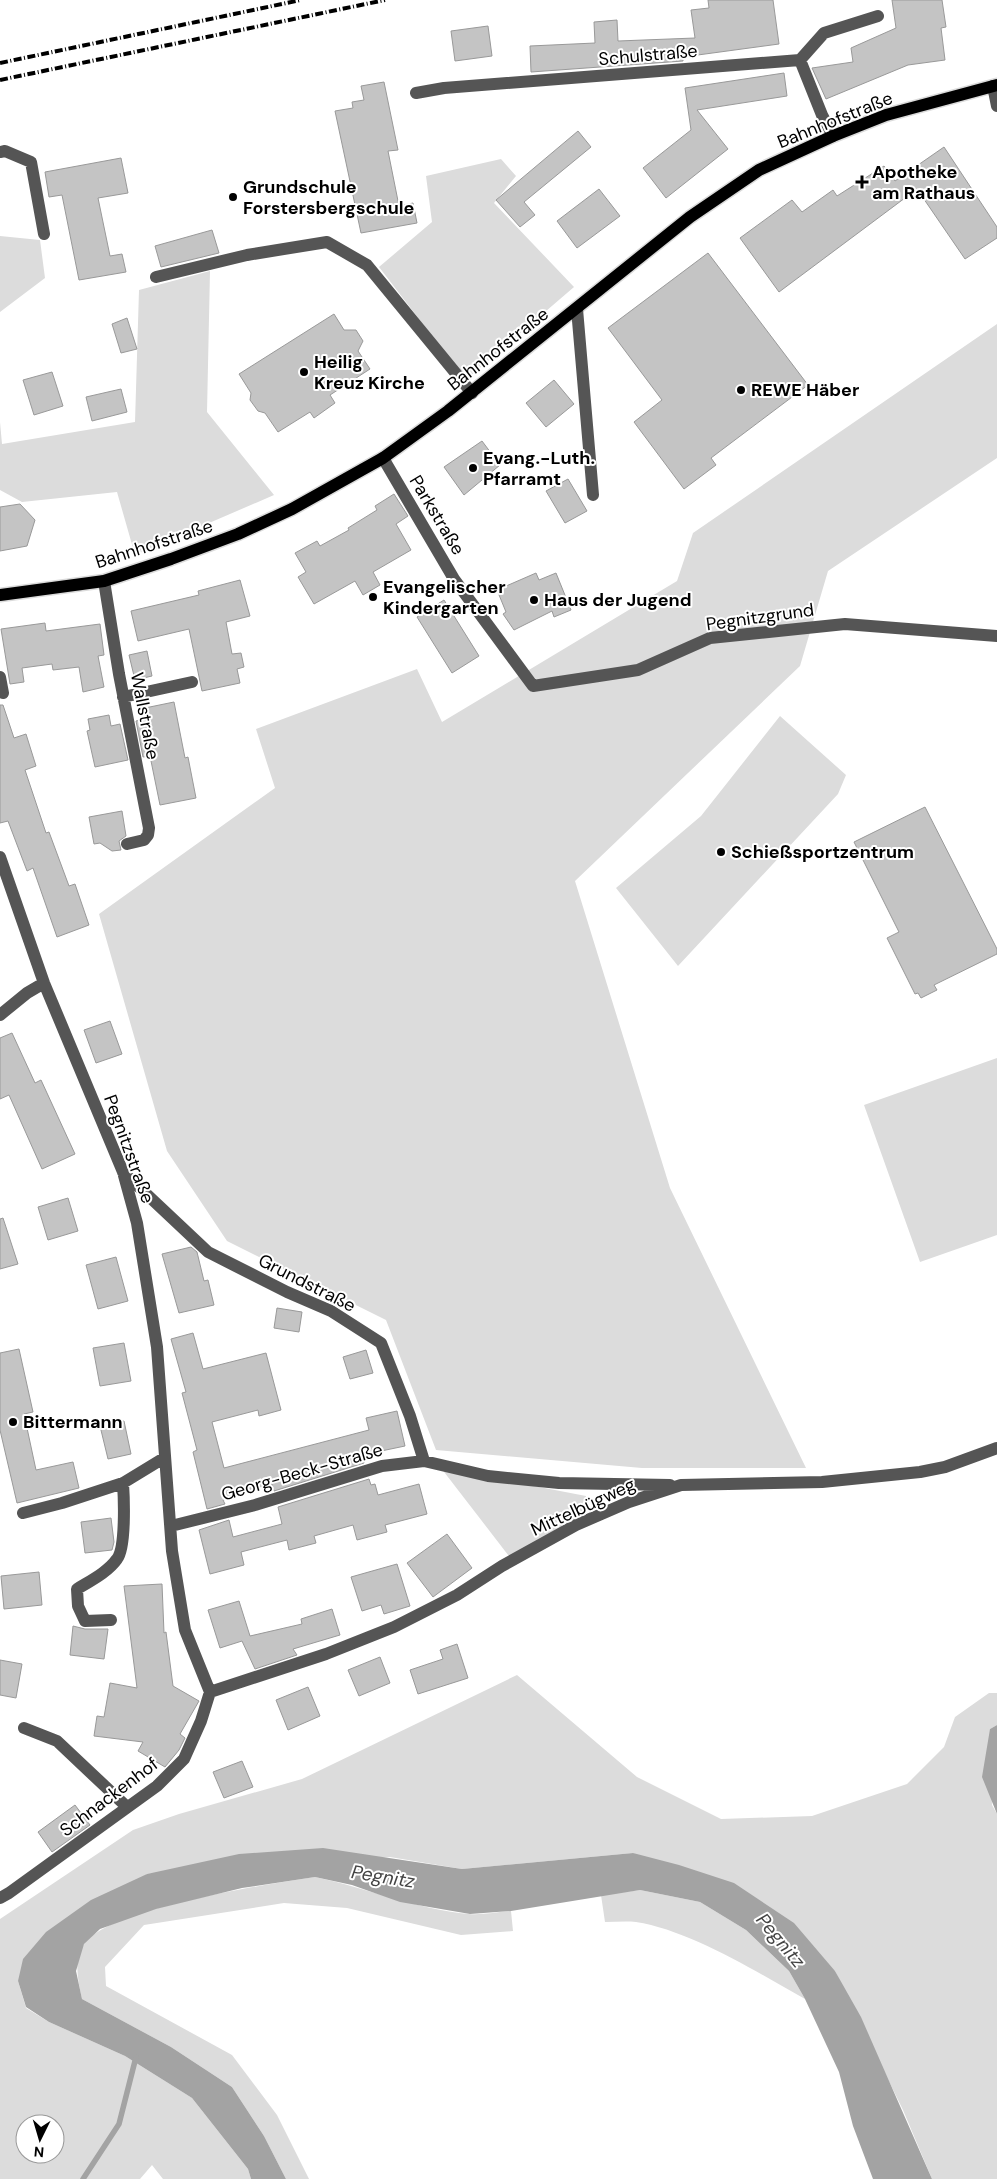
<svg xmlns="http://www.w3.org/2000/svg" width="997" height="2179" font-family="'DM Sans',sans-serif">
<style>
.green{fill:#dcdcdc;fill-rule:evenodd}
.water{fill:#a3a3a3}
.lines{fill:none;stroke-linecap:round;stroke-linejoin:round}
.stream{stroke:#a3a3a3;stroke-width:5.5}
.building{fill:#c4c4c4;stroke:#999}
.major-casing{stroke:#dbdbdb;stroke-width:15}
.minor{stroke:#555;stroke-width:12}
.major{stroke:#000;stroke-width:12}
.rail{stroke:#000;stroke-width:4;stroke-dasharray:8 2.5 1 2.5;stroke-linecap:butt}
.poi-dot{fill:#000;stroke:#fff;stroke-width:2}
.labels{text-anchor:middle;stroke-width:4;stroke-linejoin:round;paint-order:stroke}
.street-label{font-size:18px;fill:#000;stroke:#fff}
.poi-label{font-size:18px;font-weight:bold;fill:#000;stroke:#fff;text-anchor:start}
.water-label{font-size:19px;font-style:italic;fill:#444;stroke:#fff}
</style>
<rect width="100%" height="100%" fill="#fff"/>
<!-- green -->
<path class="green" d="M501,159L516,176L494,203L574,287L466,380L379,267L432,222L426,176Z
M0,236L40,240L45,278L0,312Z
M210,271L207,412L274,495L135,555L117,492L22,502L0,490V422L2,444L135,422L139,290Z
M997,324V458L828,571L800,666L575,881L670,1188L806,1468H642L436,1450L386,1320L227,1241L167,1151L99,914L275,788L256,729L417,669L442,722L677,581L693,533Z
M780,716L846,775L838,794L678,966L616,888L701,816Z
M997,1058V1235L920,1262L864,1105Z
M441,1468L586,1496L580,1523L512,1560Z
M517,1675L637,1777L721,1819L812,1816L907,1784L944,1747L955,1717L989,1693H997V1725L990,1729L992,1805L997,1814V2179H932L903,2110L835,1971L633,1853L462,1869L390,1857L147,1874L18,1981L26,2008L49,2022L125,2056L192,2098L248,2169L251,2179H163L152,2165L140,2179H0V1919L133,1830L179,1814L302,1779ZM25,2124H55V2154H25Z
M315,1877C367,1888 416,1909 469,1914C483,1915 498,1912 511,1911L513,1931L461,1935L347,1908L284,1903L144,1925L105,1967L106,1986L232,2055L277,2115L309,2179H286L264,2136L232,2087L171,2047L82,1999C78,1981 73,1960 84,1944C109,1908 269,1884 315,1877Z
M640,1890L700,1902L746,1930L789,1971L805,1999C757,1972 689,1930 636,1922C626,1921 615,1922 605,1922L601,1895Z"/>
<!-- water -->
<path class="water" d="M997,1725V1814L982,1777L990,1729Z
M323,1848L462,1869L633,1853L679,1865L734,1883L794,1923L835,1971L861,2017L932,2179H873L853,2126L839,2072L805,1999L789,1971L746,1930L700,1902L640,1890L511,1911L470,1914L400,1902L352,1885L315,1877L242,1888L156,1909L100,1929L84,1944L76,1971L82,1999L171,2047L232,2087L264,2136L286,2179H251L248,2169L192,2098L125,2056L49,2022L26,2007L18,1981L23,1959L46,1932L91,1900L147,1874L239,1854Z"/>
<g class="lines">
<!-- stream -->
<path class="stream" d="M83,2179L119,2124L136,2057"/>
</g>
<!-- building -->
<path class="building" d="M708,0H773L779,44L683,57V61L531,72L530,46L595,43L594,22L617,20L618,41L695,38L691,10L709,8Z
M892,0H942L946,27L941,28L945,60L908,65L826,99L812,68L853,62L851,48L896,28Z
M488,26L492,56L455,61L451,31Z
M784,73L787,96L697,110L728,149L666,198L643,168L691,130L685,88Z
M384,82L398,150L388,151L399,206L413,203L417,223L361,233L335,111L353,108L352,102L364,100L361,86Z
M578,131L591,147L524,202L535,215L520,227L496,200Z
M944,147L997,227V238L965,259L917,189L779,292L740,238L792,200L802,212L833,190L837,196L884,166L895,181Z
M121,158L128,193L98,198L110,256L122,254L126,272L79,280L62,195L49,197L45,172Z
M599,189L620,216L577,248L557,221Z
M212,230L219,253L161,267L155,246Z
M708,253L808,385L711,458L716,465L684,489L634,422L662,400L608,328Z
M334,314L344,330H356L363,341L358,351L370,369L330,395L335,403L314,418L310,412L278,432L265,413L258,411L250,400L251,393L239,374Z
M127,318L137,349L121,353L112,324Z
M52,372L63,406L34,415L23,380Z
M554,380L574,404L546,427L526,403Z
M121,389L127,412L92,421L86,397Z
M482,441L500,465L464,495L444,467Z
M568,479L587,511L565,523L546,491Z
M394,494L408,516L396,524L411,550L373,572L380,585L363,595L355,581L314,604L298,577L306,572L295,553L317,541L320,546L349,530L348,528L377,510L375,506Z
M20,504L35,520L27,546L0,551V507Z
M536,573L539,580L556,573L571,610L554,617L552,611L514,630L503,614L506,612L497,590Z
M240,580L250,616L226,622L232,654L241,653L244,667L237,669L240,683L202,691L189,629L138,641L131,611L199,595L198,591Z
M444,600L479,656L452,673L417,617Z
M45,623L46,631L100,624L104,655L98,656L104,687L83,692L79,667L53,670L52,664L22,668L24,682L10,684L1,629Z
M147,651L152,676L135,680L129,655Z
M174,702L185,758L188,757L196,798L160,805L150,756L143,757L136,721L143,719L140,709Z
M0,705H3L14,738L26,734L36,766L25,770L46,833L49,832L69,886L75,884L89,925L57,937L33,868L27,871L8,821L0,823Z
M109,715L111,726L120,724L128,760L95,767L87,731L90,730L88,719Z
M925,807L997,949V954L934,985L937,990L921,998L918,993L915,994L887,938L899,932L854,842Z
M122,811L126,836L119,841L121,850L112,851L100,843L94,844L89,817Z
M110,1021L122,1054L96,1063L84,1030Z
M12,1033L35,1083L41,1080L75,1154L42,1169L9,1095L0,1099V1038Z
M68,1198L78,1231L48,1240L38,1207Z
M3,1218L18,1264L0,1269V1219Z
M191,1247L197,1252L204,1281L208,1280L214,1305L179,1313L162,1254Z
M116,1257L128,1301L98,1309L86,1265Z
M277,1308L302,1312L299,1332L274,1328Z
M193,1333L203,1369L266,1353L281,1410L259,1416L258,1410L212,1422L224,1468L369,1430L366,1418L397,1411L405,1446L362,1455L364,1463L274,1491L272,1484L231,1494L232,1498L223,1500L225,1504L207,1509L193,1452L197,1450L182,1393L186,1392L171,1339Z
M124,1343L131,1381L100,1386L93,1348Z
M19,1349L33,1412L24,1414L36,1470L73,1462L79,1488L17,1503L0,1430V1353Z
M366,1350L373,1373L350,1379L343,1357Z
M124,1421L131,1454L108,1459L100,1426Z
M369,1479L371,1485L375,1484L378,1495L419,1484L427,1514L385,1525L387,1532L357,1540L353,1525L314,1536L316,1543L289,1550L287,1540L241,1552L244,1565L210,1574L199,1530L229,1520L233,1537L282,1524L278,1507Z
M111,1518L114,1542L112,1550L85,1553L81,1522Z
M447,1534L472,1568L433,1597L407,1563Z
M397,1564L410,1606L384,1614L381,1605L362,1611L351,1577Z
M39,1572L42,1605L4,1609L1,1576Z
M162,1584L164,1633L166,1632L173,1686L199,1701L180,1734L185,1738L179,1750L165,1767L138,1751L143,1742L94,1736L97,1716L104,1717L110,1683L137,1688L124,1586Z
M239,1601L250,1636L302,1624L301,1619L332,1609L340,1635L293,1649L297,1655L255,1669L242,1641L220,1648L208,1610Z
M73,1626L85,1629H108L104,1659L70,1655Z
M457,1644L468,1678L418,1694L410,1670L443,1659L440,1650Z
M380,1657L390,1683L359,1696L348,1670Z
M0,1660L22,1664L16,1698L0,1695Z
M308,1687L320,1716L288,1730L276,1700Z
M242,1761L253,1787L224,1798L213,1772Z
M75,1805L90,1825L52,1852L38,1832Z"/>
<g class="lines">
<defs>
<path id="major" d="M0,595L104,581L171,559L238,534L292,509L383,458L448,411L690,217L759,170L833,136L886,115L997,85"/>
</defs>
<!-- major casing -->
<use href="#major" class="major-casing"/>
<!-- minor -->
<path class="minor" d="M800,60L824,33L878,16
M993,86L997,106
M416,93L444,88L800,60L822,115L833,136
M0,152L5,151L31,162L44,234
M156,277L247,255L327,242L367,265L472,393
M577,309L593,495
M383,458L454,579L533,686L638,670L710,638L845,624L997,636
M104,581L119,674L149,828L148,835L144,840L127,844
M0,677L3,693
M123,697L192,682
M0,857L44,983L123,1172L137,1223L157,1347L172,1551L185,1630L210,1692L201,1721L184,1759L157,1786L9,1893L0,1898
M0,1015L27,993L44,983
M123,1172L208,1252L287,1292L331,1311L381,1343L410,1416L424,1461
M23,1513L62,1503L123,1483L164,1458
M171,1526L255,1505L382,1466L424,1461L488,1476L559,1483L670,1485
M111,1620L85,1621L78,1606L77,1589C90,1581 108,1572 117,1559C126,1548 124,1498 123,1483
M210,1692L326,1654L394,1627L457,1595L502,1566L576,1525L629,1502L681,1485L822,1482L920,1472L945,1467L997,1448
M24,1728L57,1741L127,1807"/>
<!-- major -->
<use href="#major" class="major"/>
<!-- rail -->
<path class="rail" d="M0,63L301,0
M0,80L385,0"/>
</g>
<!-- markers -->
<g class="poi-dot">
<path d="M859.5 174.5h5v5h5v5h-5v5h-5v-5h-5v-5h5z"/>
<circle cx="233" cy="197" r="5"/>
<circle cx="304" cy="372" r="5"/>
<circle cx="741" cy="390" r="5"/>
<circle cx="473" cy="468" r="5"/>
<circle cx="373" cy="597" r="5"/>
<circle cx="534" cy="600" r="5"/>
<circle cx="721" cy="852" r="5"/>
<circle cx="13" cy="1422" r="5"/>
</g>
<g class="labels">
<!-- street labels -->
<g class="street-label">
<text transform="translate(648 55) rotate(-5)" y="6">Schulstraße</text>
<text transform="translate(835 120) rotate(-22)" y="6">Bahnhofstraße</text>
<text transform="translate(498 349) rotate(-38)" y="6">Bahnhofstraße</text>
<text transform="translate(437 515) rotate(59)" y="6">Parkstraße</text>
<text transform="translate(154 544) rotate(-18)" y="6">Bahnhofstraße</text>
<text transform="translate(760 617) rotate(-8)" y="6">Pegnitzgrund</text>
<text transform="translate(145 716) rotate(79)" y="6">Wallstraße</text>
<text transform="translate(129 1149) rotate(70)" y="6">Pegnitzstraße</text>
<text transform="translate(307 1283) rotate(27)" y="6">Grundstraße</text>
<text transform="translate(302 1472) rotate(-16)" y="6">Georg-Beck-Straße</text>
<text transform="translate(583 1507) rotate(-25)" y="6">Mittelbügweg</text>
<text transform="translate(109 1797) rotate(-37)" y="6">Schnackenhof</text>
</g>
<!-- poi labels -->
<g class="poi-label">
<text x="872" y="178">Apotheke<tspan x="872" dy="21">am Rathaus</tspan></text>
<text x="243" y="193">Grundschule<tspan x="243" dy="21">Forstersbergschule</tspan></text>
<text x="314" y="368">Heilig<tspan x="314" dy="21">Kreuz Kirche</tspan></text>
<text x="751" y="396">REWE Häber</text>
<text x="483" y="464">Evang.-Luth.<tspan x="483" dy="21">Pfarramt</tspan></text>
<text x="383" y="593">Evangelischer<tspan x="383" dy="21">Kindergarten</tspan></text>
<text x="544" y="606">Haus der Jugend</text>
<text x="731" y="858">Schießsportzentrum</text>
<text x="23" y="1428">Bittermann</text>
</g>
<!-- water labels -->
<g class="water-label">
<text transform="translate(383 1876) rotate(9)" y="7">Pegnitz</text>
<text transform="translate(781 1940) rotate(50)" y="7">Pegnitz</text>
</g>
</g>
<!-- north arrow -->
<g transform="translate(40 2139) rotate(185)"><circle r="24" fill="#ffffff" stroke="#999999"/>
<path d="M0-4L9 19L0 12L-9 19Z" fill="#000000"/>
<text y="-8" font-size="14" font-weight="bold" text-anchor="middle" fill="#000000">N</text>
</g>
</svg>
